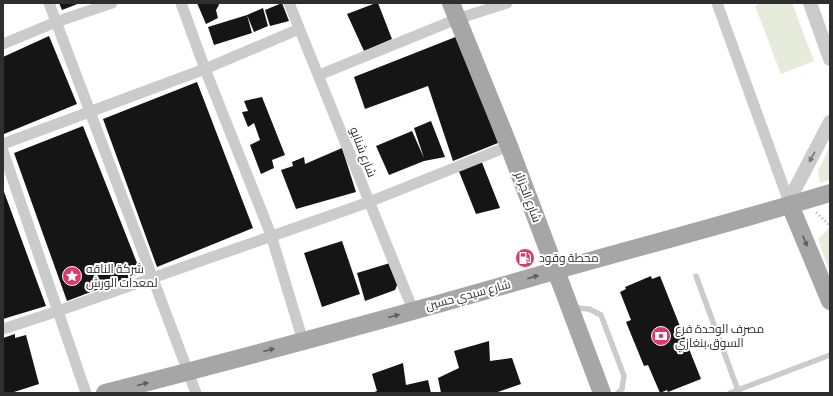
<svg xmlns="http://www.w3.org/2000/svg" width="833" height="396" font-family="Commissioner,Cairo,sans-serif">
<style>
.green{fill:#e7ebdc}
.building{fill:#151515}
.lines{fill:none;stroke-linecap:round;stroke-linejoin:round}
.path{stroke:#cbcbcb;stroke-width:2.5;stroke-dasharray:2 2;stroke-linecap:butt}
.service{stroke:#cbcbcb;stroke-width:5.5}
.minor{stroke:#cbcbcb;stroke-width:11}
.tertiary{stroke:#cbcbcb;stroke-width:14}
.primary{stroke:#a6a6a6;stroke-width:18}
.oneway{fill:#757575}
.oneway2{fill:#5e5e5e}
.labels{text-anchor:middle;stroke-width:4;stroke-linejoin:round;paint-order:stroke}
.street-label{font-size:12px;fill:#2e2e2e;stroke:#fff}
.poi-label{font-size:12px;fill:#2e2e2e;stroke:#fff;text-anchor:start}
</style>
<rect width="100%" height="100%" fill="#fff"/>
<!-- green -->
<path class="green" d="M762,3H792L814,61L781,74L755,6Z
M830,146V180L820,183L818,171Z
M830,227V273L818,239Z"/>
<!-- building -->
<path class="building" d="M59,3H80L62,10Z
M197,3H218L219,5L216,10L218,18L206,24Z
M282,3L289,21L270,26L265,10Z
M376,3H378L392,39L364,51L347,14Z
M263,8L268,26L254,32L247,15Z
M247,15L252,33L214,45L208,27Z
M49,36L77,104L4,134L3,131V57Z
M458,36L498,143L453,161L428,86L365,109L354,77Z
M197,82L253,228L157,267L103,119Z
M262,97L285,155L272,160L274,168L261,174L250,145L260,140L254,123L248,127L242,112L248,111L244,101Z
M431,121L445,157L424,161L389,175L376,146L412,131L424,158L414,128Z
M83,126L141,273L67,301L14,153Z
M342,148L356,192L296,209L281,170L293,166L292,162L304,157L305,164Z
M481,160L500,208L476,214L458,169Z
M3,189L46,306L3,319Z
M342,241L360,294L322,307L304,253Z
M390,263L398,283L395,290L365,301L357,273Z
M651,276L652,279L660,276L701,379L668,392L667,390L660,393L648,365L644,366L626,322L631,320L620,292L626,289L625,287Z
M15,334V338L26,335L39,384L11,393H3V338Z
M489,341L490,361L512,358L521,384L495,393H441L438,378L459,368L454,351Z
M403,363L406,385L428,380L431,393H372L377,391L372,374Z"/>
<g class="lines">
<!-- path -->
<path class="path" d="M816,212L830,226"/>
<!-- service -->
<path class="service" d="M696,276L739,393
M574,308L589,309L601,315L624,376L622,389L618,393
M730,393L830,355"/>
<!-- minor -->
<path class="minor" d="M49,3L196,393
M181,3L205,69L271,235L303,341
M289,3L413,310
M717,3L790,205
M3,44L56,22L112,3
M319,75L457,19L507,3
M3,144L205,69L299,29
M3,151L86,393
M3,329L58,311L369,202L509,146"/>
<!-- tertiary -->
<path class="tertiary" d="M810,3L830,59
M790,205L794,191L830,122"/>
<!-- primary -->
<path class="primary" d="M451,3L509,146L602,393
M790,205L830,301
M105,393C255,355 405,314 554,271C646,245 738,221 830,193"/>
</g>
<!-- one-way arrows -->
<defs><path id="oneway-solid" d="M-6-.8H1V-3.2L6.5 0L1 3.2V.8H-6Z"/></defs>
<use class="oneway" href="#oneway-solid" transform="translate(812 157) rotate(119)"/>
<g class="oneway2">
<use href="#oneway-solid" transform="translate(805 241) rotate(67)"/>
<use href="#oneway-solid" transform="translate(533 277) rotate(-16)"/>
<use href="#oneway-solid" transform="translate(394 316) rotate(-15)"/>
<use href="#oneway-solid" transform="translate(269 350) rotate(-15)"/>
<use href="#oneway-solid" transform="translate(143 384) rotate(-14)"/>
</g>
<!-- icons -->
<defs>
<symbol id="fuel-disc" viewBox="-11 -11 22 22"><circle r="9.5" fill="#df3769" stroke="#fff"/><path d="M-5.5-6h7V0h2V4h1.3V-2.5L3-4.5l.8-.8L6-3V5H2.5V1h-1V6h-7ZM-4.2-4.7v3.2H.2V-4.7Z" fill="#fff"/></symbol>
<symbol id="sight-disc" viewBox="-11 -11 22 22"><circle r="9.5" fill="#df3769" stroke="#fff"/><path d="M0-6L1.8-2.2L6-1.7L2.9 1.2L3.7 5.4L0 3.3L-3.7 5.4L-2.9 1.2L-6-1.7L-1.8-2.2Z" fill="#fff"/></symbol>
<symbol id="bank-disc" viewBox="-11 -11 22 22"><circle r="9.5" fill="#df3769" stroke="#fff"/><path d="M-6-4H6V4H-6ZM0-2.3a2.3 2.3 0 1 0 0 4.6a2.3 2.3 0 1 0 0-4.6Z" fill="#fff"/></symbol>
</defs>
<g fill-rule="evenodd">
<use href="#fuel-disc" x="514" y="247" width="22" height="22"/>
<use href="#sight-disc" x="61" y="265" width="22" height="22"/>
<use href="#bank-disc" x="650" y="325" width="22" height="22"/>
</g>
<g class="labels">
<!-- street labels -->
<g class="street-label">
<text transform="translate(363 152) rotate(69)" y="4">شارع شنابو</text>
<text transform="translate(528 197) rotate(69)" y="4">شارع الجزائر</text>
<text transform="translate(468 295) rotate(-15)" y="4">شارع سيدي حسين</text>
</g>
<!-- poi labels -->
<g class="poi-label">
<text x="539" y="262">محطة وقود</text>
<text x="86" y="273">شركة الناقه<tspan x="86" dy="14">لمعدات الورش</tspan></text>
<text x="675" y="333">مصرف الوحدة فرع<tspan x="675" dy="14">السوق،بنغازي</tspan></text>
</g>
</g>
<!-- border -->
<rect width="833" height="396" fill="none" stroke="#2e2e2e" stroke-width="8"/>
</svg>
